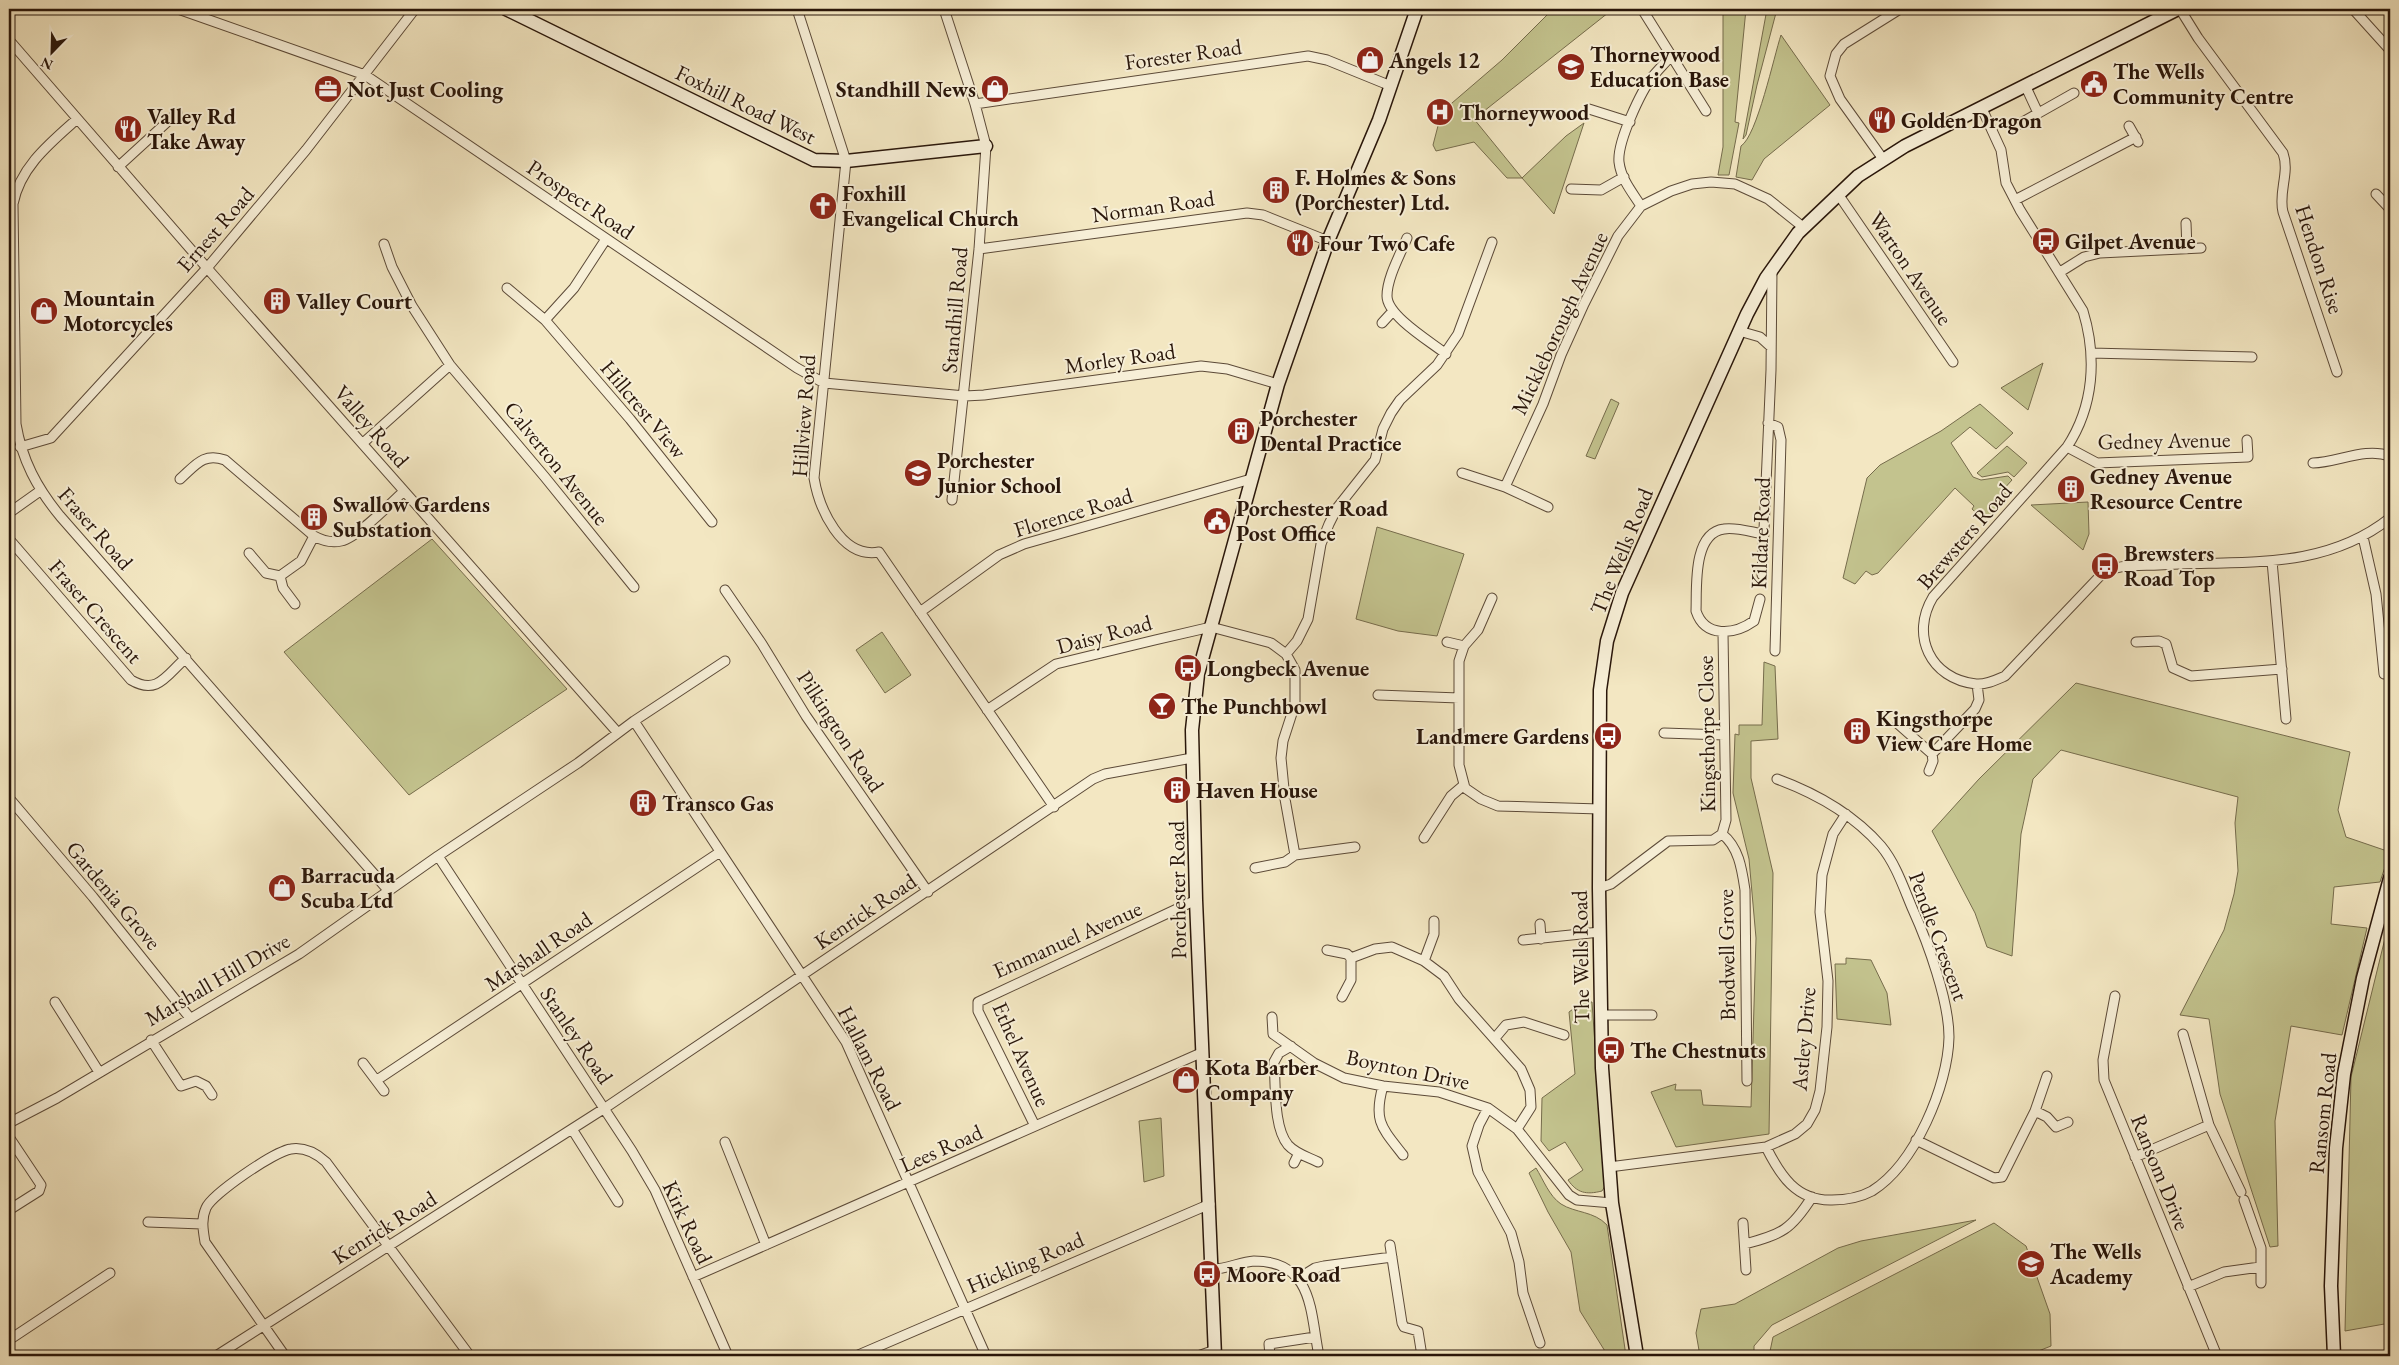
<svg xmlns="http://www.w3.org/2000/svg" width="2399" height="1365" font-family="'EB Garamond',serif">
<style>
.green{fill:#c3c38e;stroke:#766c4c}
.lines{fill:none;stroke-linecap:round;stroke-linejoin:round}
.street-casing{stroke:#5c4a38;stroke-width:11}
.secondary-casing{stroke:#29160a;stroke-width:15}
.street{stroke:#f7efd7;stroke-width:9}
.secondary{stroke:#f7efd7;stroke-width:12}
.labels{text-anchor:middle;stroke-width:4;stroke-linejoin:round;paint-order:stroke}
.street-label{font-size:22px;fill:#29160a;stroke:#f7efd7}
.poi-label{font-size:22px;font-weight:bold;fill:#29160a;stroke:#f7efd7;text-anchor:start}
</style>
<rect width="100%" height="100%" fill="#f3e7c2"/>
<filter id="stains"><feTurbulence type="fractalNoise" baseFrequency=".004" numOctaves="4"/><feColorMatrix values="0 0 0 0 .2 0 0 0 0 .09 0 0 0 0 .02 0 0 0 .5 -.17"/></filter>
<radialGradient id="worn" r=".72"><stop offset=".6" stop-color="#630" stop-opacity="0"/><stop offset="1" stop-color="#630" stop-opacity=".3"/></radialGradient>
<!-- green -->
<path class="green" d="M1553,9H1613L1474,119L1522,178L1566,136L1584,123L1554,214L1522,178H1507L1474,142L1436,151L1433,145L1439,122L1445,109L1502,60Z
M1723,9H1746L1735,122L1739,123L1729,175H1718L1723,147Z
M1767,9H1777L1757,85L1746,135L1743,139Z
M1781,35L1830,105L1764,159L1752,180L1736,177L1741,146C1757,136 1774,56 1781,35Z
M2043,363L2028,410L2001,388Z
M1611,399L1619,403L1595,459L1586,456Z
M1980,404L2013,433L1996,449L1970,427L1951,443L1973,477L1981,480L2008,476L2012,480L2002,491L2009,497L1986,522L1972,509L1974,506L1955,488L1878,573L1872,575L1866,571L1855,584L1843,578L1867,478L1880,465L1941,431Z
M2007,446L2027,463L2014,477L2008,472L1982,477L1977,473Z
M2088,502L2089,534L2083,550L2031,505Z
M1377,527L1464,554L1437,636L1398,631L1356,619Z
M432,539L567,689L409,795L284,652Z
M882,632L911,675L885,693L856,650Z
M1764,662L1775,666L1778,739L1751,741V778L1773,873L1769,1134L1676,1147L1651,1092L1676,1084L1675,1090H1701L1703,1105L1751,1107L1756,938L1749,859L1733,793L1735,734L1739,735V725H1762Z
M2076,683L2350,752L2338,810L2346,837L2390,852L2380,882L2334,887L2331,924L2367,928L2342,1035L2291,1026L2275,1121L2278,1246L2270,1247L2220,1094L2209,1019L2180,1015L2224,930L2234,894L2238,871L2235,823L2238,797L2061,750L2033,779L2021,834L2012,956L1987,947L1975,913L1932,831L1979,779Z
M2390,918V1323L2345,1331L2351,1077Z
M1846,958L1871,960L1887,993L1891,1025L1837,1019L1835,964H1846Z
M1583,1002H1592L1605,1186L1602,1191C1586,1195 1577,1193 1568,1180L1583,1170L1565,1142L1549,1151L1541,1141L1542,1098L1575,1074L1569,1012Z
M1161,1118L1164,1176L1144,1182L1139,1121Z
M1536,1168C1543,1179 1549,1196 1561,1204C1575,1213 1594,1211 1607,1225L1626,1356H1608L1580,1311L1571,1252L1548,1212L1529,1173Z
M1976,1220L1772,1325L1754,1346V1356H1700L1696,1333L1701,1309L1735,1304L1838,1248L1861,1241Z
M1994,1223L2026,1246L2050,1314L2051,1346L2026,1356H1769L1773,1337Z"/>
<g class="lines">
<defs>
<path id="street" d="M178,9L365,75L797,368L824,383L965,396L984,395L1201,366L1227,369L1278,384
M797,9L846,161L814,478C819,508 841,559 879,552L1054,807
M944,9L975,104L986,146L979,249L952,500
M1642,9L1706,111
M2180,9L2198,38L2283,153C2290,173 2278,192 2283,212L2337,372
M2353,9L2390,50
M9,40L207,268L618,733
M2025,85L2038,113
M975,104L1308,56L1327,60L1391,86
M1589,109L1630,122
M1980,109L1984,113L2001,150L2006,183L2020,210L2083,311C2097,357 2094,406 2067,447L1933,597C1910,635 1930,679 1976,684C1986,685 1996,680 2005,676L2100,576C2115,563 2139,566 2159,565C2240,560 2322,572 2390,518
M77,119C50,143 20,167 13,204L16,424C22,460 37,488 60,516L388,890
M2129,126L2138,142
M2012,128L2074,93
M1883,159L1840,99L1830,76L1836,54L1844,44L1900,9
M118,167L177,113
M1571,189L1601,190L1624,177
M1838,194L1953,362
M2376,194L2390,209
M2015,200L2136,137
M1641,206C1632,192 1621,179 1619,162C1617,142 1641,91 1653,76C1659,69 1665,63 1671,56
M2186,223L2187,249
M1407,238C1400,255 1387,278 1387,296C1387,316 1431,342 1446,354
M384,244L392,267L412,306L450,365L544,476L634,587
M979,249L1247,213L1263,215L1328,241
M2060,272L2084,257L2100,253L2201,248
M507,288L545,320L630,419L712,522
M545,320L574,288L606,239
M1382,323L1393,311
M1739,331L1760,337L1771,347
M2091,353L2252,357
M1768,423L1778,427L1781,440L1775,651
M363,443L450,365
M20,447L51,438L207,268L306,150L415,9
M2067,447L2097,463L2248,457L2247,440
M2313,463C2339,462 2365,447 2390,456
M1462,473L1505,487L1548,507
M180,479C195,466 203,452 225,460L314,536C323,541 332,543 341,541C358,537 390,504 404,491
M1505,487L1543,404L1561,355L1584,304L1618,236L1641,206L1671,191L1692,184L1711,182L1735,184L1768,199L1803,227
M9,513L40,491
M2363,537L2376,594L2384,674
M9,539L131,680C158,696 167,674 186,658
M249,553L266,573L280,576L301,561L314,536
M2272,561L2286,719
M1762,575L1771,370L1772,270
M280,576L283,588L295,604
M725,590L762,644L806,716L928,892
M1492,598L1478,630L1464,646L1459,661V765L1465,788L1481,799L1498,806L1600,809
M1760,599L1754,621C1734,635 1705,638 1696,611C1697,589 1692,533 1724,529C1736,527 1751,532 1763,534
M920,612L999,555L1024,544L1251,479
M1447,642L1464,646
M2136,642L2159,641L2166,644L2173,668L2191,676L2282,669
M1286,654L1297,641L1308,619L1321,544L1329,524L1337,508L1375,460L1383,429L1391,413L1400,400L1437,365L1458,334L1492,242
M1378,695L1459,698
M987,710L1056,664L1155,640L1211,627L1271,643L1286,654L1295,670V704L1283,741L1281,758L1285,799L1295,855L1355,847
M634,721L846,1042L986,1356
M1898,724L1932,754L1975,709L1979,700L1977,684
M1664,733L1724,735
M1929,771L1933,761L1932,754
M9,798L93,897L190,1018
M1722,834C1739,847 1742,870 1745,890L1747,1081
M1722,834L1726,820L1723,633
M1424,838L1451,796L1464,785
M438,856L632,1151L655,1190L728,1356
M1255,868L1285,862L1295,855
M1599,888L1611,884L1668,841L1713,840L1722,834
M1540,924L1541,939
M1523,940L1600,932
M1327,950L1347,954L1351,958L1375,949L1392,947L1424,961L1444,976L1459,999L1521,1069L1530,1090L1531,1107L1517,1129
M1424,961L1434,934V921
M2115,996L2103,1060L2104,1080L2217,1356
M1342,997L1351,980V958
M55,1002L99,1072
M1601,1015H1652
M1272,1017L1273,1034L1314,1063L1344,1078L1383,1086L1439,1092L1488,1108L1517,1129L1569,1195L1577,1200L1612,1203
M2183,1034L2209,1125L2241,1192
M1495,1038L1506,1025L1524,1022L1564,1035
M151,1040L181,1086L196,1081L206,1086L212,1095
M1291,1046L1279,1053L1274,1062C1276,1085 1273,1127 1288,1145C1296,1154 1308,1157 1318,1162
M363,1063L384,1091
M377,1080L720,852
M1383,1086C1373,1121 1382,1128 1403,1155
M1488,1108L1479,1125L1472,1146L1478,1172L1511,1233L1519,1262L1523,1293L1540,1343
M2035,1111L2047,1117L2056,1127L2068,1122
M9,1123L57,1098L299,954L438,856L578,763L634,721L725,661
M1035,1126L978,1011V1002L1196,900
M572,1129L618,1202
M9,1137L41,1185L39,1191L9,1210
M1916,1140L1994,1178L2002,1177L2035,1111L2047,1076
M725,1142L766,1245
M1766,1147C1780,1175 1796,1201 1832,1200C1846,1200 1859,1198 1872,1191C1915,1164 1948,1086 1949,1037C1949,1001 1928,943 1913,910C1904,889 1896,864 1881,846C1854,815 1815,793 1777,779
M2135,1157L2209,1125
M1294,1163L1299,1153
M1609,1167L1766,1147L1795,1134L1807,1124L1815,1110L1820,1091L1827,1027L1828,981L1820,912L1822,875L1833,834L1846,814
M2244,1200L2261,1248V1283
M148,1222L202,1224
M1743,1223L1746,1270
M1745,1244C1782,1234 1791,1230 1812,1197
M1390,1245L1402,1323L1404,1327L1418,1331L1422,1356
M1213,1269C1227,1269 1240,1262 1254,1261C1314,1261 1310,1312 1319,1356
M693,1277L1203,1052
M1299,1278L1315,1268L1324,1266L1392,1257
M2188,1287L2224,1272L2260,1267
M9,1340L110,1273
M216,1356L608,1106L1093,779L1105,774L1192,758
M285,1356L205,1242C203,1230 201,1219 206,1208C212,1194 275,1151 291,1149C304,1147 317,1154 326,1162L470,1356
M856,1356L1210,1204
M1198,1356L1215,1350
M1270,1356L1269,1344L1315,1337"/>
<path id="secondary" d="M506,9L814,160L846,161L986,146
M1215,1356L1196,900L1192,730L1198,674L1278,384L1328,241L1379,120L1417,9
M1637,1356L1612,1203L1602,1068L1599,888L1600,690L1607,641L1622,593L1747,314L1766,278L1798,233L1858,176L1905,146L2178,9
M2334,1356L2331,1286L2336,1148L2344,1074L2363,978L2390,878"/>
</defs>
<!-- street casing -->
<use href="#street" class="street-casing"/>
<!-- secondary casing -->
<use href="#secondary" class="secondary-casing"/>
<!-- street -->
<use href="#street" class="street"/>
<!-- secondary -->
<use href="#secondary" class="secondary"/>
</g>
<!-- icons -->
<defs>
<symbol id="shop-disc" viewBox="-11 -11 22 22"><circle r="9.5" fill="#8f2418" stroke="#f7efd7"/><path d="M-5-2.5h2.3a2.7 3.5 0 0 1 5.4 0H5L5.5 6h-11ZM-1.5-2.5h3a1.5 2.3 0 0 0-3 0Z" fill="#fff"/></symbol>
<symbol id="school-disc" viewBox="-11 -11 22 22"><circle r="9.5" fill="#8f2418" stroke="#f7efd7"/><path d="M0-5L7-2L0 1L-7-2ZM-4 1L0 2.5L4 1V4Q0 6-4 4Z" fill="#fff"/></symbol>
<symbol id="civic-disc" viewBox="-11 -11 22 22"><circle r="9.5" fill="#8f2418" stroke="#f7efd7"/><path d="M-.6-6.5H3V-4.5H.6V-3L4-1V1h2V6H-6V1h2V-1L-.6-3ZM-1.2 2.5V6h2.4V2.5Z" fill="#fff"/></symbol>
<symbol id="office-disc" viewBox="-11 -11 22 22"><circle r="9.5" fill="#8f2418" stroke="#f7efd7"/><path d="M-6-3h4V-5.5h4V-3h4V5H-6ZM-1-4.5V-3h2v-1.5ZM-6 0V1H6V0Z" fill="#fff"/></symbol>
<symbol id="hospital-disc" viewBox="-11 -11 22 22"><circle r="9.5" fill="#8f2418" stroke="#f7efd7"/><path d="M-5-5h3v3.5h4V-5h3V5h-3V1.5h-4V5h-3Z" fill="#fff"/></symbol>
<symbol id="restaurant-disc" viewBox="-11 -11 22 22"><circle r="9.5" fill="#8f2418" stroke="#f7efd7"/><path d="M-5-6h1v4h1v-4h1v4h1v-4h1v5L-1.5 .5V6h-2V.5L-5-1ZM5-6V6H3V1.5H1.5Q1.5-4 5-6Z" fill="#fff"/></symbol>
<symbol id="building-disc" viewBox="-11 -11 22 22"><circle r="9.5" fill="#8f2418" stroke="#f7efd7"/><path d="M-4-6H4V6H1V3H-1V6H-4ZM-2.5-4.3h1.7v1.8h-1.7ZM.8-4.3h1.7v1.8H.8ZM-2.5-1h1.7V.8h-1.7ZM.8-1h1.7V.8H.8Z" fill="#fff"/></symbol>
<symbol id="church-disc" viewBox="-11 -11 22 22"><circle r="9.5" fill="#8f2418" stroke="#f7efd7"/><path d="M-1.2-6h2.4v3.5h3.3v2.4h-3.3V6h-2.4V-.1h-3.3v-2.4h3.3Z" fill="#fff"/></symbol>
<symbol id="bus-disc" viewBox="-11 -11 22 22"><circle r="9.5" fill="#8f2418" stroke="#f7efd7"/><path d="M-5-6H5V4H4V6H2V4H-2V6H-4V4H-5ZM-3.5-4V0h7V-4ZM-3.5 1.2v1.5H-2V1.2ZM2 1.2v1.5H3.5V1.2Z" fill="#fff"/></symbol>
<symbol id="bar-disc" viewBox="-11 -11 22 22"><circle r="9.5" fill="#8f2418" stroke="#f7efd7"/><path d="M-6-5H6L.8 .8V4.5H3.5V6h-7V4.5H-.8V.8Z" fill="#fff"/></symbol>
</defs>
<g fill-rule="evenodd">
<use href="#shop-disc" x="1354" y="44" width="32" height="32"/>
<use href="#school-disc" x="1555" y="51" width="32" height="32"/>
<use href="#civic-disc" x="2078" y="68" width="32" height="32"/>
<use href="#office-disc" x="312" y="73" width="32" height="32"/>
<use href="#shop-disc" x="979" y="73" width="32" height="32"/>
<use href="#hospital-disc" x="1424" y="96" width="32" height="32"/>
<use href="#restaurant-disc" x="1866" y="104" width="32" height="32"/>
<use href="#restaurant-disc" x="112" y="113" width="32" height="32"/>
<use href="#building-disc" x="1260" y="174" width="32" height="32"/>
<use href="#church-disc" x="807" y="190" width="32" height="32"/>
<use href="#bus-disc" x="2030" y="225" width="32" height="32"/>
<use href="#restaurant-disc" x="1284" y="227" width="32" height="32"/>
<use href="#building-disc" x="261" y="285" width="32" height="32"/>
<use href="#shop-disc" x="28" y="295" width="32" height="32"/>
<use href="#building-disc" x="1225" y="415" width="32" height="32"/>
<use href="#school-disc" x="902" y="457" width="32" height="32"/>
<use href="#building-disc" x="2055" y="473" width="32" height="32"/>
<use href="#building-disc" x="298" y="501" width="32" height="32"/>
<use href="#civic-disc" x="1201" y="505" width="32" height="32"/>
<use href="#bus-disc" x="2089" y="550" width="32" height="32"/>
<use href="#bus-disc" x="1172" y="652" width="32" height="32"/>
<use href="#bar-disc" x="1146" y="690" width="32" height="32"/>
<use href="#building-disc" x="1841" y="715" width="32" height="32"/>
<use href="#bus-disc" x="1592" y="720" width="32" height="32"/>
<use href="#building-disc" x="1161" y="774" width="32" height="32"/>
<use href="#building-disc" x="627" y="787" width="32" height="32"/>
<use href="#shop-disc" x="266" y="872" width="32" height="32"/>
<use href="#bus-disc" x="1595" y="1034" width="32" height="32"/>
<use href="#shop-disc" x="1170" y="1064" width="32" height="32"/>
<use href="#school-disc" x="2015" y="1248" width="32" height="32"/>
<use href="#bus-disc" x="1191" y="1258" width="32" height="32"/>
</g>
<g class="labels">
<!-- street labels -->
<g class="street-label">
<text transform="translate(1183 54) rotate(-8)" y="8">Forester Road</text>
<text transform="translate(746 104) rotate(26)" y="8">Foxhill Road West</text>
<text transform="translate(581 199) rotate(34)" y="8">Prospect Road</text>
<text transform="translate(1153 206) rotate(-8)" y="8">Norman Road</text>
<text transform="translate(215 229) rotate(-49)" y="8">Ernest Road</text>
<text transform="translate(2320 259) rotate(72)" y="8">Hendon Rise</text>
<text transform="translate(1911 268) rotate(56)" y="8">Warton Avenue</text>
<text transform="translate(954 310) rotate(-85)" y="8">Standhill Road</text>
<text transform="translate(1559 323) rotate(-65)" y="8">Mickleborough Avenue</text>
<text transform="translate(1120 358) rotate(-8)" y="8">Morley Road</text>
<text transform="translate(644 409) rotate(50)" y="8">Hillcrest View</text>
<text transform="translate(803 416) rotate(-86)" y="8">Hillview Road</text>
<text transform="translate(372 426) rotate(49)" y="8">Valley Road</text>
<text transform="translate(2164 440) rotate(-1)" y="8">Gedney Avenue</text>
<text transform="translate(557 463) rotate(51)" y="8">Calverton Avenue</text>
<text transform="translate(1073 512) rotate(-17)" y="8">Florence Road</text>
<text transform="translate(96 528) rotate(49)" y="8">Fraser Road</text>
<text transform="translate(1760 533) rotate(-88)" y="8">Kildare Road</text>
<text transform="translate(1964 536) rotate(-49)" y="8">Brewsters Road</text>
<text transform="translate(1621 551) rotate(-68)" y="8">The Wells Road</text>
<text transform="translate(96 611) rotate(49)" y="8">Fraser Crescent</text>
<text transform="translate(1104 634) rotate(-15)" y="8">Daisy Road</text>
<text transform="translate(841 731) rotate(57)" y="8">Pilkington Road</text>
<text transform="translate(1706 734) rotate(-91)" y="8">Kingsthorpe Close</text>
<text transform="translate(1177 890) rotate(-91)" y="8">Porchester Road</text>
<text transform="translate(114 895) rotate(50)" y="8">Gardenia Grove</text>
<text transform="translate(865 911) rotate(-34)" y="8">Kenrick Road</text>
<text transform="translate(1939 936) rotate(70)" y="8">Pendle Crescent</text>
<text transform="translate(1067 939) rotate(-24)" y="8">Emmanuel Avenue</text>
<text transform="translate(538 951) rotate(-34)" y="8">Marshall Road</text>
<text transform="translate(1726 955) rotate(-91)" y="8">Brodwell Grove</text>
<text transform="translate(1580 957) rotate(-91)" y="8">The Wells Road</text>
<text transform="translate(217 979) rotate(-30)" y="8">Marshall Hill Drive</text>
<text transform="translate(577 1035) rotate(56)" y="8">Stanley Road</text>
<text transform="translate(1803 1039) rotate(-85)" y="8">Astley Drive</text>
<text transform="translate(1022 1054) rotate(66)" y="8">Ethel Avenue</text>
<text transform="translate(870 1058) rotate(63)" y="8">Hallam Road</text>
<text transform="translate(1408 1069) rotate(12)" y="8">Boynton Drive</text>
<text transform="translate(2322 1113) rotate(-84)" y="8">Ransom Road</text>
<text transform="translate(941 1148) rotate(-24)" y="8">Lees Road</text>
<text transform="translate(2161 1172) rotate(68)" y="8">Ransom Drive</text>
<text transform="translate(688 1222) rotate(65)" y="8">Kirk Road</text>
<text transform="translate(384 1227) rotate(-32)" y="8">Kenrick Road</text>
<text transform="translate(1025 1262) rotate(-23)" y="8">Hickling Road</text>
</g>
<!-- poi labels -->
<g class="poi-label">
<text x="1590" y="62">Thorneywood<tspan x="1590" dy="25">Education Base</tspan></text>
<text x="1389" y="68">Angels 12</text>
<text x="2113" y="79">The Wells<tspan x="2113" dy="25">Community Centre</tspan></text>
<text x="347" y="97">Not Just Cooling</text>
<text x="976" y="97" text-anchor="end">Standhill News</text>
<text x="1459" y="120">Thorneywood</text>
<text x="147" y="124">Valley Rd<tspan x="147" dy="25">Take Away</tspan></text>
<text x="1901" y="128">Golden Dragon</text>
<text x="1295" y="185">F. Holmes &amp; Sons<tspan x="1295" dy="25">(Porchester) Ltd.</tspan></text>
<text x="842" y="201">Foxhill<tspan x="842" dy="25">Evangelical Church</tspan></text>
<text x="2065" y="249">Gilpet Avenue</text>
<text x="1319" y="251">Four Two Cafe</text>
<text x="63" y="306">Mountain<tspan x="63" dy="25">Motorcycles</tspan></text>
<text x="296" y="309">Valley Court</text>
<text x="1260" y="426">Porchester<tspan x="1260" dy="25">Dental Practice</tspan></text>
<text x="937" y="468">Porchester<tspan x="937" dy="25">Junior School</tspan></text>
<text x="2090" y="484">Gedney Avenue<tspan x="2090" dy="25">Resource Centre</tspan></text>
<text x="333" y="512">Swallow Gardens<tspan x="333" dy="25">Substation</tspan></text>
<text x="1236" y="516">Porchester Road<tspan x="1236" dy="25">Post Office</tspan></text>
<text x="2124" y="561">Brewsters<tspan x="2124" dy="25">Road Top</tspan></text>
<text x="1207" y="676">Longbeck Avenue</text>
<text x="1181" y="714">The Punchbowl</text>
<text x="1876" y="726">Kingsthorpe<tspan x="1876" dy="25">View Care Home</tspan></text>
<text x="1589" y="744" text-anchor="end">Landmere Gardens</text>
<text x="1196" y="798">Haven House</text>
<text x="662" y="811">Transco Gas</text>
<text x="301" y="883">Barracuda<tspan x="301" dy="25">Scuba Ltd</tspan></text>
<text x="1630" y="1058">The Chestnuts</text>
<text x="1205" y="1075">Kota Barber<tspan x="1205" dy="25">Company</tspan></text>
<text x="2050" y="1259">The Wells<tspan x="2050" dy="25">Academy</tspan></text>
<text x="1226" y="1282">Moore Road</text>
</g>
</g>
<!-- margin -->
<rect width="2399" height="1365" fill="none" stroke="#f3e7c2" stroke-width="30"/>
<rect x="10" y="10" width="2379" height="1345" fill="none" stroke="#29160a" stroke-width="2.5"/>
<rect x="15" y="15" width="2369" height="1335" fill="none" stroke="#29160a"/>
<!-- north arrow -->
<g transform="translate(52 52) rotate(203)" stroke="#f7efd7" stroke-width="4" paint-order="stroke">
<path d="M0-4L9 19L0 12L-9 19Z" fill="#29160a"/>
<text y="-8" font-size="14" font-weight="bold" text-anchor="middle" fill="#29160a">N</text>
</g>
<rect width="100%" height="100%" filter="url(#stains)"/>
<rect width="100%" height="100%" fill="url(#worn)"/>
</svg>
